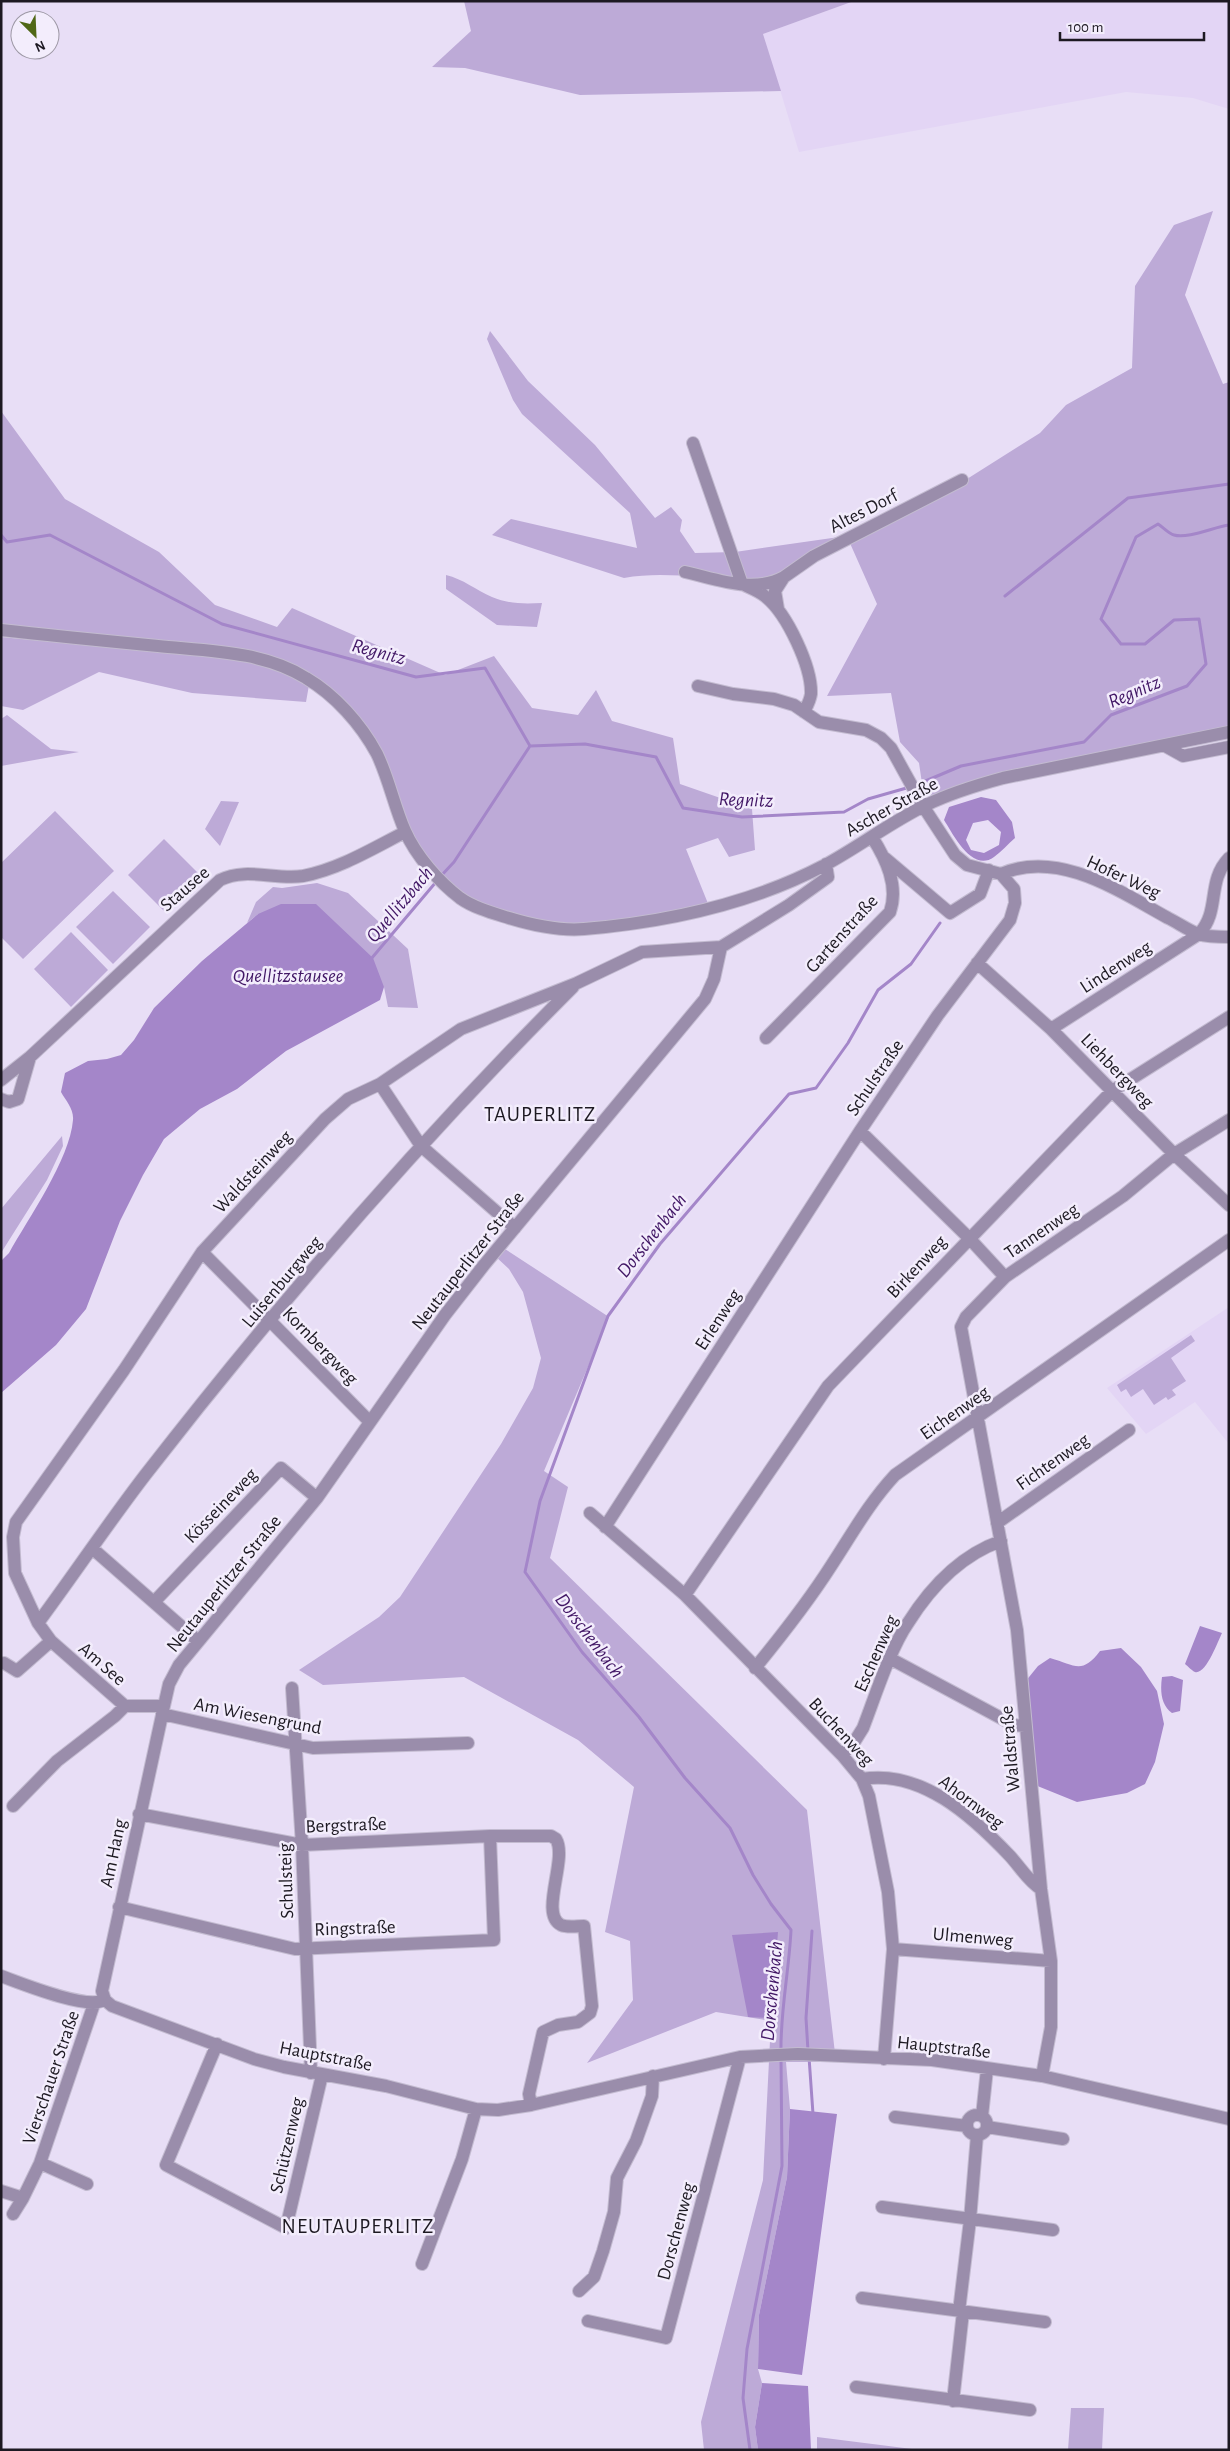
<svg xmlns="http://www.w3.org/2000/svg" width="1230" height="2451" font-family="'Alegreya Sans',sans-serif">
<style>
.built{fill:#e3d5f5}
.green{fill:#bdaad7}
.water{fill:#a486c9;fill-rule:evenodd}
.lines{fill:none;stroke-linecap:round;stroke-linejoin:round}
.stream{stroke:#a486c9;stroke-width:3}
.minor-casing{stroke:#c3bbd0;stroke-width:14}
.minor{stroke:#9a8dab;stroke-width:12}
.labels{text-anchor:middle;stroke-width:5;stroke-linejoin:round;paint-order:stroke}
.street-label{font-size:19px;fill:#1d1922;stroke:#f3edfc}
.water-label{font-size:20px;font-style:italic;fill:#411665;stroke:#f3edfc}
.quarter-label{font-size:21px;letter-spacing:1px;fill:#1d1922;stroke:#f3edfc}
</style>
<rect width="100%" height="100%" fill="#e8def6"/>
<!-- built -->
<path class="built" d="M854,1H1229V109L1193,98L1126,92L799,152L763,34Z
M1229,1307V1444L1195,1402L1146,1434L1107,1388Z"/>
<!-- green -->
<path class="green" d="M464,1H854L763,34L781,91L580,95L465,68L432,67L471,31Z
M1213,211L1185,295L1223,384L1229,382V727L1006,774L924,797L919,763L900,742L891,693L827,696L877,604L849,541C832,549 789,574 773,577C723,584 673,569 624,578L492,535L511,519L637,548L630,513L522,414L513,400L487,339L490,331L528,381L595,445L655,518L671,507L682,520L680,531L695,553L735,552L846,536L967,479L1040,433L1066,405L1132,368L1135,286L1174,225Z
M1,411L65,499L159,552L215,605L277,627L292,608L445,675L494,656L532,708L578,715L596,690L612,721L673,738L680,784L752,809L755,850L729,857L718,838L686,849L709,906L609,929L493,916L428,870L386,784L354,724L309,685L306,702L192,693L99,672L23,710L1,706V637L44,641L1,624Z
M446,575C463,579 476,590 492,597C509,604 524,604 542,603L537,627L497,625L446,589Z
M7,715L51,749L79,752L1,766V719Z
M221,801L239,802L220,846L205,829Z
M55,811L114,871L23,959L1,937V863Z
M164,839L200,875L164,911L128,875Z
M317,883L348,893L408,949L418,1008L388,1007L384,987L258,914L247,923L256,902L273,887L282,888Z
M113,891L150,927L113,964L76,927Z
M71,932L108,970L71,1007L34,969Z
M62,1136L63,1146L47,1180L1,1253V1209Z
M502,1247L609,1317L544,1471L568,1487L550,1558L807,1810L836,2062H786L790,2109L787,2177L759,2315L758,2369L762,2383L755,2427L758,2450H704L701,2422L763,2180L771,2021L716,2012L587,2063L633,2000L630,1941L605,1932L634,1787L578,1740L464,1677L323,1685L299,1670L379,1617L400,1597L501,1444L533,1388L541,1358L523,1292L509,1269L495,1256Z
M1191,1335L1195,1341L1171,1358L1186,1381L1172,1390L1176,1395L1168,1400L1166,1397L1154,1405L1143,1389L1131,1397L1126,1389L1121,1392L1117,1385Z
M1071,2408H1104L1102,2450H1068Z
M817,2437L920,2450H817Z"/>
<!-- water -->
<path class="water" d="M981,797L996,800L1012,822L1015,838C1008,844 1001,852 994,857C972,873 953,834 944,820L949,807ZM988,820L1001,832L999,845L984,853L971,850L966,840L973,823Z
M281,904H316L373,958L384,987L380,1000L286,1051L237,1089L200,1109L164,1139L143,1175L120,1221L86,1309L56,1345L1,1393V1261L9,1253C28,1219 70,1159 73,1120C74,1109 66,1101 61,1092L65,1073L88,1061L107,1059L121,1055L134,1040L154,1008L202,961L258,914Z
M1200,1626L1222,1633C1218,1641 1206,1675 1195,1672C1192,1671 1188,1666 1185,1664Z
M1121,1648L1141,1667L1157,1691L1164,1724L1155,1762L1145,1784L1127,1793L1077,1802L1035,1785L1025,1682L1038,1666L1050,1658C1075,1665 1082,1675 1100,1651Z
M1172,1676L1183,1680L1180,1711L1172,1713C1161,1705 1160,1691 1162,1677Z
M778,1932L771,2018L748,2017L732,1935Z
M790,2109L837,2114L802,2375L758,2369L759,2315L787,2177Z
M762,2383L808,2386L811,2450H758L755,2427Z"/>
<g class="lines">
<!-- stream -->
<path class="stream" d="M1,535L7,542L50,535L222,624L416,677L485,668L530,746L585,744L656,757L683,808L742,817L844,812L868,799L910,787
M1005,596L1128,498L1229,484
M916,785L961,766L1084,742L1111,715L1187,686L1206,664L1199,619L1174,620L1145,644H1121L1101,619L1136,537L1158,524C1163,527 1169,534 1174,535C1188,539 1214,527 1229,525
M440,877L454,862L530,746
M371,959L436,882
M808,2051L806,2018L812,1931
M781,2053C780,2012 789,1972 791,1930L771,1904L753,1875L730,1828L685,1778L639,1717L582,1652L525,1572L540,1501L608,1316L660,1244L789,1094L816,1088L848,1043L878,990L911,964L940,923
M809,2057L813,2114
M750,2450L743,2398L747,2349L782,2166L781,2059"/>
<defs>
<path id="minor" d="M693,443L742,584C750,588 759,591 766,597C787,614 812,667 811,694C810,701 807,706 804,712
M685,572C717,579 753,594 784,577
M778,609L775,591L784,577L814,556L962,480
M1,630C54,636 106,641 158,646C207,651 263,651 306,678C335,695 361,724 377,754C389,779 394,806 405,831C416,856 439,882 460,898C474,908 493,913 509,918C532,925 559,931 584,929C667,922 751,904 825,865C860,846 891,822 926,805C951,793 977,785 1003,778L1229,732
M1165,746L1183,756L1229,747
M885,858L950,913L980,894L989,870
M826,864L828,877L789,905L721,947L714,979L705,999L484,1265L445,1315L317,1498L179,1665L169,1684L164,1706L102,1991L105,2000L112,2006L254,2059L284,2067L386,2086L476,2109L498,2110L531,2105L740,2057L798,2054L932,2060L1042,2076L1229,2119
M1001,874C1058,849 1119,891 1168,918C1178,923 1188,930 1198,934C1208,937 1219,937 1229,937
M977,963L1051,1029L1174,1154L1229,1205
M1051,1029L1199,934C1221,910 1206,882 1229,858
M766,1038L890,912C899,886 886,859 872,837
M1,1080L30,1057L220,880C246,867 275,880 303,876C339,869 372,849 405,832
M380,1084L421,1146L515,1228
M1,1099L9,1102L18,1099L30,1057
M860,1131L969,1238L1005,1277
M202,1252L370,1422
M590,1513L685,1595L842,1755L862,1779L869,1796L888,1892L893,1949L884,2059
M997,1523L1129,1430
M605,1527L860,1131L938,1015L1010,920L1015,903L1014,889L1001,874L967,865L955,855L923,806L891,748L881,738L866,730L819,722L794,705L774,699L733,694L698,686
M93,1549L198,1641
M685,1595L828,1386L1112,1091L1229,1017
M154,1602L281,1468L317,1498
M38,1623C75,1573 109,1522 146,1474C278,1304 421,1139 573,987
M891,1659L1014,1725L1025,1726
M4,1663L17,1671L51,1641
M755,1668C782,1635 808,1602 831,1566C852,1534 869,1503 895,1475L1229,1240
M292,1688L302,1845L311,2073
M164,1706H125L51,1641L38,1623L15,1573L13,1537L16,1522L124,1370L202,1252L325,1119L348,1099L380,1084L461,1029L577,983L642,952L721,947
M162,1714L313,1748L468,1743
M842,1755L853,1744L863,1728C875,1697 890,1649 908,1623C930,1588 961,1555 1001,1541
M862,1779C921,1769 972,1816 1010,1856C1021,1868 1028,1881 1041,1889
M13,1806L57,1761L115,1716L125,1706
M139,1814L302,1845L490,1836H551L556,1839C568,1859 539,1914 561,1925C568,1928 577,1926 584,1926L592,2006L590,2013L578,2022L558,2025L543,2032L529,2094L531,2105
M119,1907L295,1949L494,1940L490,1836
M893,1949L1051,1961
M1,1976C23,1984 82,2008 102,2001
M217,2044L166,2165L286,2228L322,2075
M1042,2076L1051,2027V1961L1041,1889L1017,1630L961,1327L966,1317L1005,1277L1123,1196L1174,1154L1229,1120
M967 2125a10 10 0 1 1 20 0a10 10 0 1 1-20 0Z
M982,2116L987,2069
M895,2117L967,2126
M987,2127L1063,2139
M40,2163L87,2184
M1,2191L23,2198L40,2163L94,2004
M882,2207L1053,2230
M13,2214L23,2198
M422,2264L462,2159L476,2109
M579,2291L594,2277L603,2251L614,2212L617,2178L636,2141L652,2096L653,2076
M862,2298L1045,2322
M959,2311L970,2220L977,2135
M588,2321L666,2338L740,2057
M856,2387L1030,2410
M953,2401L963,2312"/>
</defs>
<!-- minor casing -->
<use href="#minor" class="minor-casing"/>
<!-- minor -->
<use href="#minor" class="minor"/>
</g>
<g class="labels">
<!-- street labels -->
<g class="street-label">
<text transform="translate(863 510) rotate(-27)" y="7">Altes Dorf</text>
<text transform="translate(891 806) rotate(-29)" y="7">Ascher Straße</text>
<text transform="translate(1124 876) rotate(25)" y="7">Hofer Weg</text>
<text transform="translate(184 888) rotate(-41)" y="7">Stausee</text>
<text transform="translate(841 933) rotate(-48)" y="7">Gartenstraße</text>
<text transform="translate(1115 966) rotate(-33)" y="7">Lindenweg</text>
<text transform="translate(1118 1070) rotate(46)" y="7">Liehbergweg</text>
<text transform="translate(874 1077) rotate(-56)" y="7">Schulstraße</text>
<text transform="translate(252 1171) rotate(-47)" y="7">Waldsteinweg</text>
<text transform="translate(1041 1230) rotate(-34)" y="7">Tannenweg</text>
<text transform="translate(467 1260) rotate(-52)" y="7">Neutauperlitzer Straße</text>
<text transform="translate(916 1266) rotate(-47)" y="7">Birkenweg</text>
<text transform="translate(281 1281) rotate(-50)" y="7">Luisenburgweg</text>
<text transform="translate(717 1319) rotate(-57)" y="7">Erlenweg</text>
<text transform="translate(321 1345) rotate(46)" y="7">Kornbergweg</text>
<text transform="translate(954 1412) rotate(-35)" y="7">Eichenweg</text>
<text transform="translate(1052 1461) rotate(-35)" y="7">Fichtenweg</text>
<text transform="translate(220 1505) rotate(-46)" y="7">Kösseineweg</text>
<text transform="translate(223 1583) rotate(-51)" y="7">Neutauperlitzer Straße</text>
<text transform="translate(875 1653) rotate(-66)" y="7">Eschenweg</text>
<text transform="translate(103 1663) rotate(41)" y="7">Am See</text>
<text transform="translate(258 1715) rotate(11)" y="7">Am Wiesengrund</text>
<text transform="translate(842 1731) rotate(47)" y="7">Buchenweg</text>
<text transform="translate(1009 1749) rotate(-95)" y="7">Waldstraße</text>
<text transform="translate(972 1801) rotate(37)" y="7">Ahornweg</text>
<text transform="translate(346 1824) rotate(-2)" y="7">Bergstraße</text>
<text transform="translate(112 1853) rotate(-78)" y="7">Am Hang</text>
<text transform="translate(285 1881) rotate(-92)" y="7">Schulsteig</text>
<text transform="translate(355 1927) rotate(-2)" y="7">Ringstraße</text>
<text transform="translate(973 1936) rotate(5)" y="7">Ulmenweg</text>
<text transform="translate(944 2046) rotate(6)" y="7">Hauptstraße</text>
<text transform="translate(326 2055) rotate(11)" y="7">Hauptstraße</text>
<text transform="translate(50 2077) rotate(-71)" y="7">Vierschauer Straße</text>
<text transform="translate(286 2145) rotate(-77)" y="7">Schützenweg</text>
<text transform="translate(675 2231) rotate(-75)" y="7">Dorschenweg</text>
</g>
<!-- water labels -->
<g class="water-label">
<text transform="translate(379 651) rotate(15)" y="7">Regnitz</text>
<text transform="translate(1134 691) rotate(-23)" y="7">Regnitz</text>
<text transform="translate(746 799) rotate(2)" y="7">Regnitz</text>
<text transform="translate(399 904) rotate(-50)" y="7">Quellitzbach</text>
<text x="288" y="982">Quellitzstausee</text>
<text transform="translate(651 1235) rotate(-52)" y="7">Dorschenbach</text>
<text transform="translate(590 1635) rotate(53)" y="7">Dorschenbach</text>
<text transform="translate(771 1991) rotate(-85)" y="7">Dorschenbach</text>
</g>
<!-- quarter labels -->
<g class="quarter-label">
<text x="540" y="1121">TAUPERLITZ</text>
<text x="358" y="2233">NEUTAUPERLITZ</text>
</g>
</g>
<!-- border -->
<rect width="1230" height="2451" fill="none" stroke="#1d1922" stroke-width="5"/>
<!-- north arrow -->
<g transform="translate(35 35) rotate(156)"><circle r="24" fill="#f3edfc" stroke="#9d98a5"/>
<path d="M0-4L9 19L0 12L-9 19Z" fill="#506716"/>
<text y="-8" font-size="14" font-weight="bold" text-anchor="middle" fill="#1d1922">N</text>
</g>
<!-- scale -->
<path d="M1060 32v8h144v-8" fill="none" stroke="#1d1922" stroke-width="2.5"/>
<text x="1068" y="32" font-size="15" fill="#1d1922" stroke="#f3edfc" stroke-width="4" paint-order="stroke">100 m</text>
</svg>
